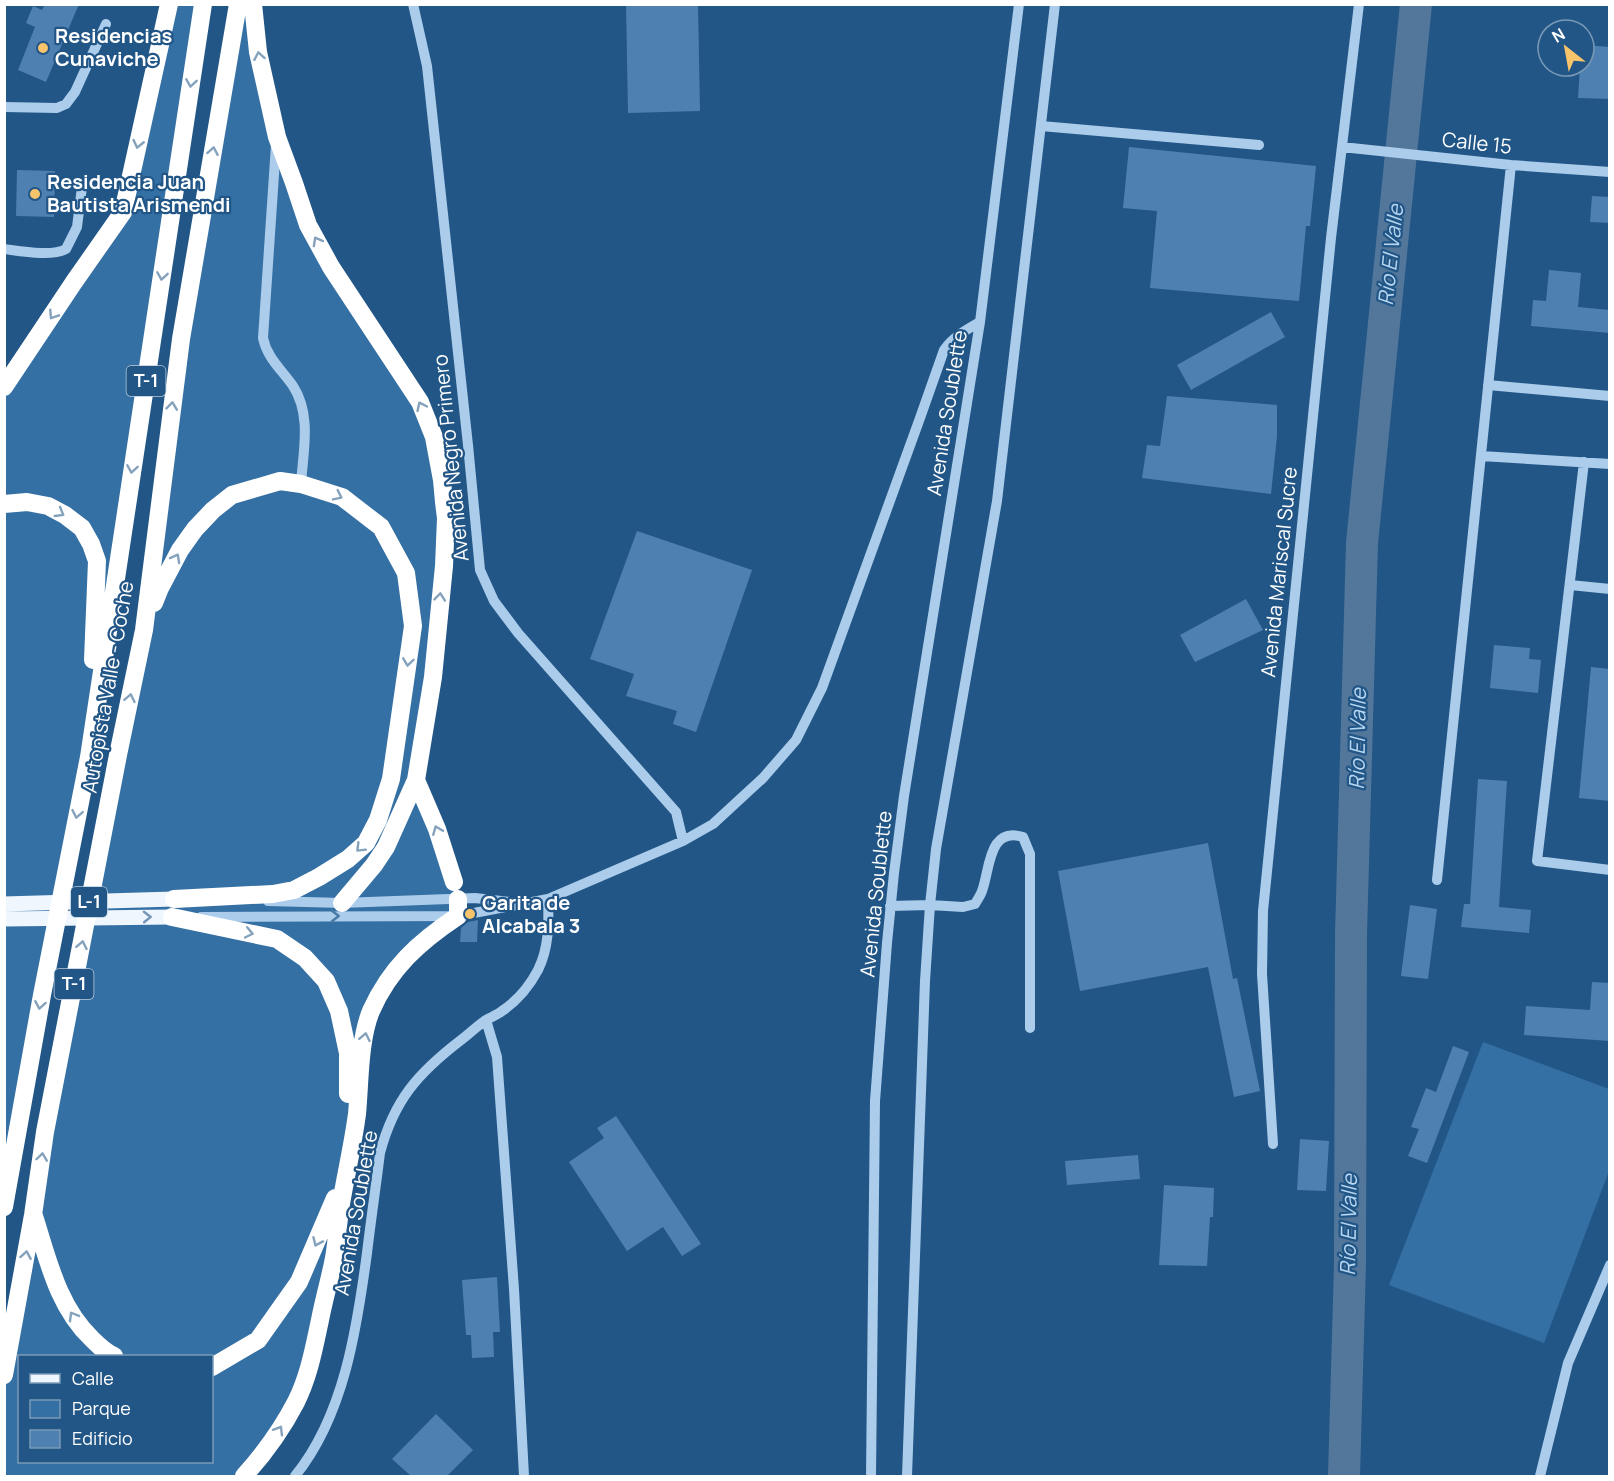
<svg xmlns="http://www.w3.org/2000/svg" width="1614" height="1481" font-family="Manrope,sans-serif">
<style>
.green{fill:#3570a4;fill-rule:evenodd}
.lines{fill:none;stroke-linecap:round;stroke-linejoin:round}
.river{stroke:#53779a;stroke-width:32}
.building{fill:#4e81b1}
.minor{stroke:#abccea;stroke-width:10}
.major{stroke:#eff6fe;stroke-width:15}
.highway{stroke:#fff;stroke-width:18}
.oneway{stroke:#85a2bd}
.oneway2{stroke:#4a79a5}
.oneway3{stroke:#7396b7}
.poi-dot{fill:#f7c46c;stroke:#215687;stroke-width:2}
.labels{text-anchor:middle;stroke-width:4.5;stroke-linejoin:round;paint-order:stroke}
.shield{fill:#215687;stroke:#bcccdb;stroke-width:1.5}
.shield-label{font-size:18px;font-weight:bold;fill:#fff}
.poi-label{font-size:20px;font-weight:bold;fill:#fff;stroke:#215687;text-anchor:start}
.street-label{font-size:20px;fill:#fff;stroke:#215687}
.water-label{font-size:21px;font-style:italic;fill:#b7d6f1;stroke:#215687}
</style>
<rect width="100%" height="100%" fill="#215687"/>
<!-- green -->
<path class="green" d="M169,5H203L89,757L5,1207V387L123,212Z
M238,5H253L308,225L420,402L446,518L416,780L437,829L458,899V916L381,992L312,1356L244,1476H5V1375L92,894ZM20,1356H212V1462H20Z
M1483,1042L1609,1089V1171L1544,1343L1389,1285Z"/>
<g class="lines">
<!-- river -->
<path class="river" d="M1344,1476L1350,1264L1351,934L1362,543L1416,4"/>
</g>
<!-- building -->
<path class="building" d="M45,4H79L46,82L18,70L35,27L26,23L33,6L42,10Z
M626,4H698L700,111L628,113Z
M1584,45L1610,47V99L1578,98L1580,66H1584Z
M1129,147L1316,166L1310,226H1306L1299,301L1150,288L1157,211L1123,208Z
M17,170L55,171L54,217L16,216Z
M1592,196L1610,197V223L1590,222Z
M1549,270L1581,273L1578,307L1610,310V333L1531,326L1533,300L1546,301Z
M1271,312L1285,337L1191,390L1177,365Z
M1167,396L1277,405V436L1271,494L1142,478L1147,445L1160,446Z
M637,531L752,570L696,732L673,724L677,711L626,696L634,674L590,659Z
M1246,599L1263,630L1195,662L1180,635Z
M1494,645L1530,648L1529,659L1541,660L1538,693L1490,688Z
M1591,667L1610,669V801L1579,798Z
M1478,779L1507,781L1499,907L1531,910L1529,933L1461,927L1464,904H1470Z
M1208,843L1233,979L1237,978L1260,1091L1234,1097L1208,967L1080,991L1058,871Z
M1410,905L1437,909L1428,979L1401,976Z
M478,920L477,942H460L461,928L468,922Z
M1592,982L1610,983V1041L1524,1035L1526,1006L1590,1010Z
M1453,1046L1469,1052L1427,1163L1408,1156L1419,1129L1411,1127L1426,1088L1436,1092Z
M616,1116L701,1244L682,1256L663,1227L627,1251L569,1162L604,1138L597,1128Z
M1300,1139L1329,1141L1326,1191L1297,1190Z
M1138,1155L1140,1179L1067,1185L1065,1161Z
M1164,1185L1214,1188L1213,1217H1210L1207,1266L1159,1265Z
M497,1277L500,1332H493L494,1357L472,1358L471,1335H466L462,1280Z
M436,1414L473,1450L447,1476H411L392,1459Z"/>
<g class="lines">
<!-- minor -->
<path class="minor" d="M413,4L427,66L468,445L480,570L494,601L518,633L676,812L683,841
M4,107L57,108L66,104L75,92L106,24
M1041,126L1259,145
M276,145L263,338C267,358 282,370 293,386C312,415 303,452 301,484
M1342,147L1511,165L1610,172
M4,249C20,251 52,257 66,249L77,227L82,187
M1488,385L1610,396
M1481,456L1610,464
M1584,462L1537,861L1610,870
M1570,585L1610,589
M1437,880L1511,165
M268,901L342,903L475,898L510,902
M890,906L930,905L963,907L975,904C977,900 981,895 982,891C990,870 988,826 1023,837L1030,854V1028
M201,917L458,916L548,899L683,841L713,824L763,778L796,740L822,688L920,418L944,350C953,337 966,330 980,322
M486,1020L497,1057L514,1289L524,1476
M1273,1144L1262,974L1263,911L1331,238L1359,4
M295,1476C344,1416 357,1328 367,1253C371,1219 376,1186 380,1153C394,1100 418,1073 461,1040C469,1034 477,1026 486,1020C491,1017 497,1015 502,1011C517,1001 529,987 538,970C549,948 549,923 548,899
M871,1476L875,1101L887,943L894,873L904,796L980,322L1019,4
M907,1476L925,981L930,905L936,849L997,501L1055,4
M1540,1476L1568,1363L1610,1265"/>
<!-- major -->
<path class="major" d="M4,904L174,899
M4,919L172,917"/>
<!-- highway -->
<path class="highway" d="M253,4L258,52L277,137L294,183L308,225L331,267L420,402L434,437L442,480L444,502L446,518L444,566L433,677L416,780L386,847L374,865L342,903
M4,387L74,282L123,212L169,4
M4,504L27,502L48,506L65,515L82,528L91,544L97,561L93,660
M154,603L160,588L180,550L195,529L213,510L232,495L280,481L301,484L342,497L381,527L406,573L413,626L391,779L378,820L366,843L348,859L319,877L294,890L273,894L174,899
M416,780L437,829L454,882
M172,917L277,939L305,958L326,981L339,1011L348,1053V1094
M4,1207L42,995L89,757L203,4
M34,1216C48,1260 58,1307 92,1339C99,1346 105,1352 114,1356
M212,1367L258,1340L299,1282L335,1198
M4,1375L33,1215L45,1132L118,755L144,630L181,339L238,4
M244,1476C264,1454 282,1429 296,1402C309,1376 314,1348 320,1320C324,1299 330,1279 334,1258C337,1240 338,1222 341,1204C346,1174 353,1144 357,1114C360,1083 359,1040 371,1011C390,968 419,942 458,916V899"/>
</g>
<!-- one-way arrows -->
<defs><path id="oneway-chevron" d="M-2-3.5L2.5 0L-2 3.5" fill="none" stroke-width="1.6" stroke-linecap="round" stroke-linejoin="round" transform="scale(1.5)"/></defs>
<g class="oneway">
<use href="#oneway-chevron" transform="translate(259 56) rotate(-100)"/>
<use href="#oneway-chevron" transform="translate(191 83) rotate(99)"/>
<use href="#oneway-chevron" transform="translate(138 144) rotate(103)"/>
<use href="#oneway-chevron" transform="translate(213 151) rotate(-80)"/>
<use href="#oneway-chevron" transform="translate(317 241) rotate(-119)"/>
<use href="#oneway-chevron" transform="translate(162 276) rotate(99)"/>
<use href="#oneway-chevron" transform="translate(53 315) rotate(123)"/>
<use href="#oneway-chevron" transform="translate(172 406) rotate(-83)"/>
<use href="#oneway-chevron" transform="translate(421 406) rotate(-115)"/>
<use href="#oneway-chevron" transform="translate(132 469) rotate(99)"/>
<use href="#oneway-chevron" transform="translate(338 496) rotate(26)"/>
<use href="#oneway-chevron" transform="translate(60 513) rotate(30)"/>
<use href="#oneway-chevron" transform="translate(176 558) rotate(-61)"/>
<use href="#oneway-chevron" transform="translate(440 597) rotate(-84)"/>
<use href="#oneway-chevron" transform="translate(408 662) rotate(98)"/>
<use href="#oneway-chevron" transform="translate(130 698) rotate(-78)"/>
<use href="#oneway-chevron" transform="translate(77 814) rotate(101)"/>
<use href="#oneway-chevron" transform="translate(437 830) rotate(-112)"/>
<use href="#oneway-chevron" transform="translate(360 848) rotate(135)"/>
<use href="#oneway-chevron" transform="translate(249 933) rotate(12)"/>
<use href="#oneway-chevron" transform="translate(82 945) rotate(-79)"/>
<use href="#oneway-chevron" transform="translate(40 1005) rotate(100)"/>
<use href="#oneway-chevron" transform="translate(365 1037) rotate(-79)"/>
<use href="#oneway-chevron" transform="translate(42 1157) rotate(-82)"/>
<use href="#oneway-chevron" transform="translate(317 1242) rotate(114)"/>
<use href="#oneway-chevron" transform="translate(26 1255) rotate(-80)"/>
<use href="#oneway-chevron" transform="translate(73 1316) rotate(-120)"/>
<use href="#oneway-chevron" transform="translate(279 1430) rotate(-59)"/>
</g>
<use class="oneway2" href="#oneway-chevron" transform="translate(335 916)"/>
<use class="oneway3" href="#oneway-chevron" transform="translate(147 917) rotate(-1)"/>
<!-- markers -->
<g class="poi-dot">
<circle cx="43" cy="48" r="6"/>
<circle cx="35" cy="194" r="6"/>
<circle cx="470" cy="914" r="6"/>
</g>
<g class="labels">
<!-- shield labels -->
<g class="shield">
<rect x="126.5" y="366" width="39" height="30" rx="4.5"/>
<rect x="71" y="887" width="36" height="30" rx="4.5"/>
<rect x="54.5" y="969" width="39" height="30" rx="4.5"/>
</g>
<g class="shield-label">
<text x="146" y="387">T-1</text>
<text x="89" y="908">L-1</text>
<text x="74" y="990">T-1</text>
</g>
<!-- poi labels -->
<g class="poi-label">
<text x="55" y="43">Residencias<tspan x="55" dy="23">Cunaviche</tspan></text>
<text x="47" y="189">Residencia Juan<tspan x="47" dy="23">Bautista Arismendi</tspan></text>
<text x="482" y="910">Garita de<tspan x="482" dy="23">Alcabala 3</tspan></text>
</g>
<!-- street labels -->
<g class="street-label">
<text transform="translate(1477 143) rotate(6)" y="7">Calle 15</text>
<text transform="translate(947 413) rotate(-81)" y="7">Avenida Soublette</text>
<text transform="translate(451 458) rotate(-96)" y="7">Avenida Negro Primero</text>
<text transform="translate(1279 572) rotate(-84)" y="7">Avenida Mariscal Sucre</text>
<text transform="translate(108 687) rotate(-80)" y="7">Autopista Valle - Coche</text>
<text transform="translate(876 894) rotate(-84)" y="7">Avenida Soublette</text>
<text transform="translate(356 1213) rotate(-80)" y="7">Avenida Soublette</text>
</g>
<!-- water labels -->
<g class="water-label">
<text transform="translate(1391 255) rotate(-84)" y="7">Río El Valle</text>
<text transform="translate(1358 739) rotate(-89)" y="7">Río El Valle</text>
<text transform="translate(1349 1225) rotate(-89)" y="7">Río El Valle</text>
</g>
</g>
<!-- border -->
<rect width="1614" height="1481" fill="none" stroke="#ffffff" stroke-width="12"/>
<!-- legend -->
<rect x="18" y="1355" width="195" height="108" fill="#215687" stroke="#7a9ab7" stroke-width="1.5"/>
<rect x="30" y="1374" width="30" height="9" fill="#eff6fe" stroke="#7a9ab7" stroke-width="1.5"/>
<text x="72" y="1385" font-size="18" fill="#ffffff">Calle</text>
<rect x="30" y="1400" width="30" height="18" fill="#3570a4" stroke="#7a9ab7" stroke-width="1.5"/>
<text x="72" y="1415" font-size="18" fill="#ffffff">Parque</text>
<rect x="30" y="1430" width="30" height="18" fill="#4e81b1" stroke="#7a9ab7" stroke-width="1.5"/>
<text x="72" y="1445" font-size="18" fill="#ffffff">Edificio</text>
<!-- north arrow -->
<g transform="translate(1566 48) rotate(329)"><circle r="28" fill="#215687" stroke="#7a9ab7" stroke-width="1.5"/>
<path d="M0-4.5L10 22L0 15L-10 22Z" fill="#f7c46c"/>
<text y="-9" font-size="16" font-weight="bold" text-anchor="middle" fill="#ffffff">N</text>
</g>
</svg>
